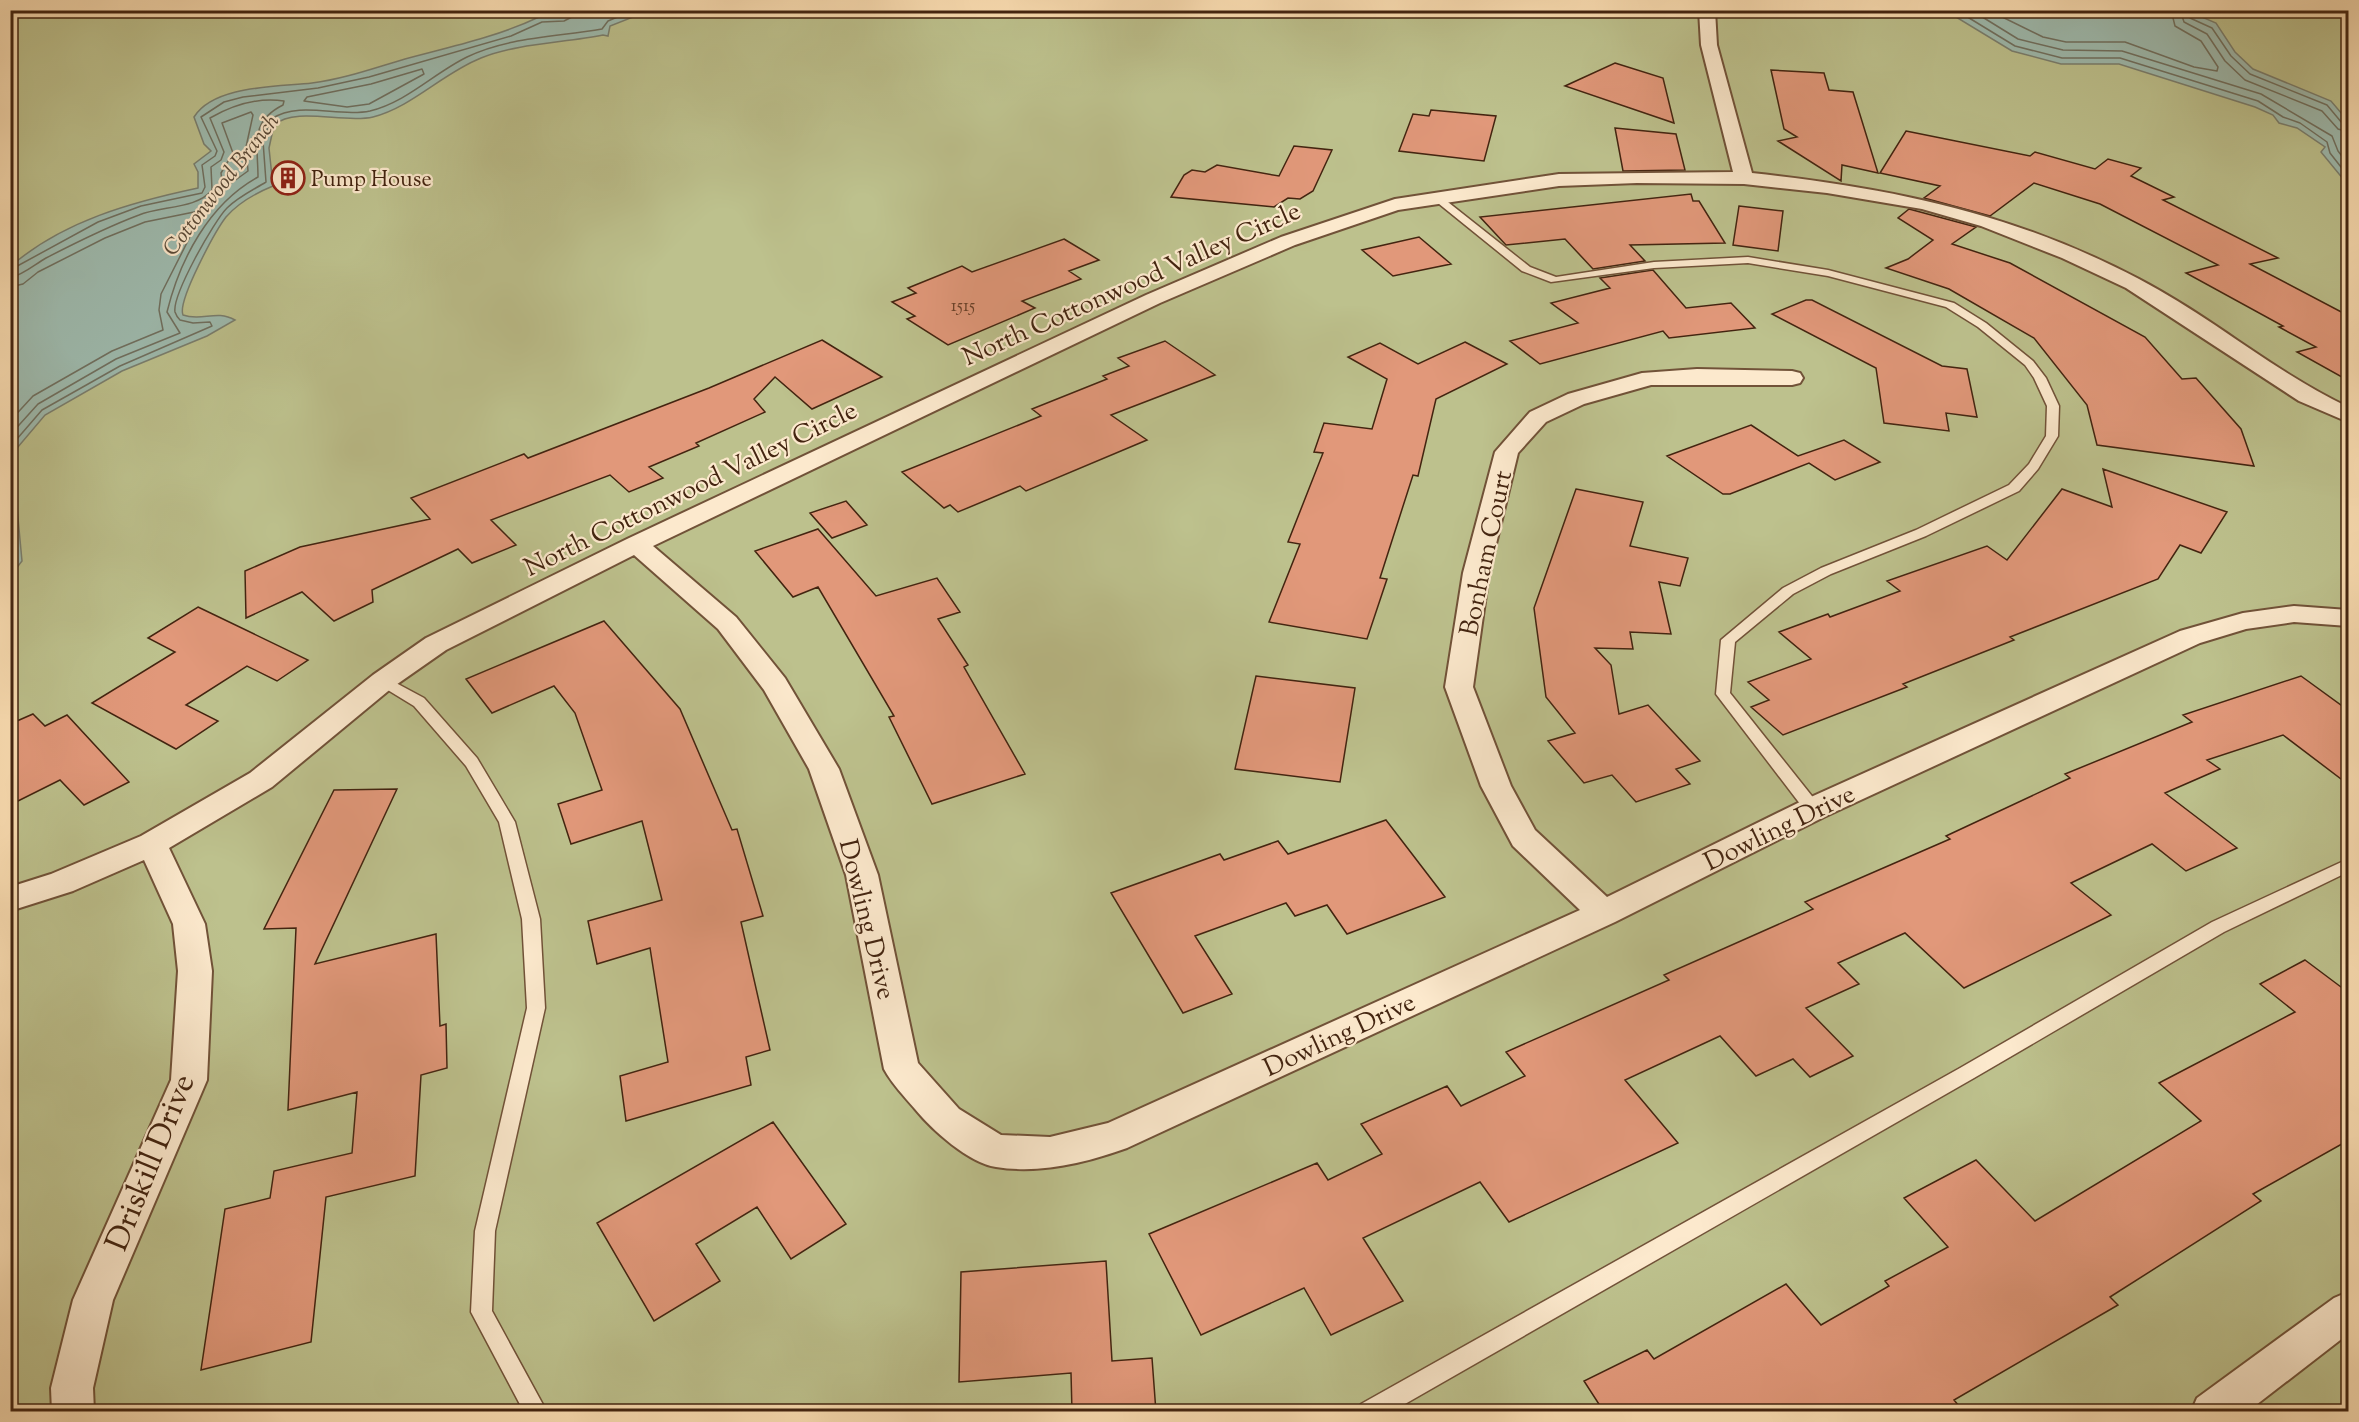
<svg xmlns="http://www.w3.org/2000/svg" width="2359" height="1422" font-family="'Sorts Mill Goudy',serif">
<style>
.green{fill:#bdc18d;stroke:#80724e;stroke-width:1.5}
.water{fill:#9ebbaf;stroke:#7a7f6f;stroke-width:1.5}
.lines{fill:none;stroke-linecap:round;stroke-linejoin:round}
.shore{stroke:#707060;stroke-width:1.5}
.building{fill:#e1987a;stroke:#432410;stroke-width:1.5}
.lane-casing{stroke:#715238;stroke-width:3}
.street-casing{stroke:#715238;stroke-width:4}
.lane{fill:#fce9cd;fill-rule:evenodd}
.street{fill:#fce9cd;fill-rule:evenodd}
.labels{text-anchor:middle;stroke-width:4.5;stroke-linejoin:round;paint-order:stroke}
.far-number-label{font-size:18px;fill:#6a412a}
.far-poi-label{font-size:22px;fill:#432410;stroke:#fce9cd;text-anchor:start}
.far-water-label{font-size:22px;font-style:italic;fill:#5a4a38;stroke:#fce9cd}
.street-label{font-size:26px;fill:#432410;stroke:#fce9cd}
.near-street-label{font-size:32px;fill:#432410;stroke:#fce9cd}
</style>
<rect width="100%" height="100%" fill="#faddb2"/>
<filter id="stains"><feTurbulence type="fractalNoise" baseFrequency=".00333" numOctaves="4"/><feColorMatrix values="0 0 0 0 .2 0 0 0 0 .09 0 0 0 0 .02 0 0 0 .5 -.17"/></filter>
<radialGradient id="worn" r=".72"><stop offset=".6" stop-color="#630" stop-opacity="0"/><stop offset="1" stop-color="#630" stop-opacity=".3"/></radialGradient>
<!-- green -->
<path class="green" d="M10,11H2348V1411H11Z"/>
<!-- water -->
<path class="water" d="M574,11H674L638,15L610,26L608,36L603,35C564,43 518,43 481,58C443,73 412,107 373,117C344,124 296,106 274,125L269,148L273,186C256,193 238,203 226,217C216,230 177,301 183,315C202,322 216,309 235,320L207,336L122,371L45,415L12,454L22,561L11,575V266C63,221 132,202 198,188V172L194,164L211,151L204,144L194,117C214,85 278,87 312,83C344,79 374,68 405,59C450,47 497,37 539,17C549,12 563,15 574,11Z
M1946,11H2188L2216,23L2235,52L2253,69L2331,101L2348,121V185L2321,152L2325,147L2297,128L2279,123L2273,115L2255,107L2119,64H2061L2012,51Z"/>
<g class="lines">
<!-- shore -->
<path class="shore" d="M1956,10L2015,46L2062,58H2120L2258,101L2283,117L2300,123L2327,142L2330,153L2348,176
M1971,10L2018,39L2063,50L2122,51L2261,94L2332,136L2338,151L2348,164
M1988,10L2043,37L2066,42H2125L2194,67L2217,71L2218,67L2201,41L2175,26L2171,10
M2180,10L2184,22L2207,34L2225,61L2245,80L2322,111L2338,129L2348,132
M2188,10L2190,18L2212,28L2231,56L2250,74L2327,105L2342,123L2348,124
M422,69L424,74L369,104L347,107L304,101L307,97L371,84Z
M251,112L253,115L246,147L248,171L223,189L221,173L233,153L222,123Z
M10,270L98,222L141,206L202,193L205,187L202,165L215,156L217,151L201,117L224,102L243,97L318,88L369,77L511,36L542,22L564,21L572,17L573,10
M10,278C23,275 34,265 46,258C77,242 107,227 139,215C161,206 197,209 212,190L211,167L221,160L224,152L210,118C233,105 258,97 284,101L283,105C249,122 258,145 258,177C209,204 180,259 167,312L180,333L116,359L38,404L10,435
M10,287L23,284L38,272L105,238L145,222L199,211L202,213L161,294L159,310L163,330L112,351L33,396L10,421
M10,447L42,410L120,366L212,326L210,322L193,323L180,320C178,318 176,315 175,312C172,295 214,221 227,208C238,197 253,190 266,182L263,141L271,119C301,100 338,118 370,111C407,102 434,73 467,57C508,37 557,37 602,29L608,21L634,10
M10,504L16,558L10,566"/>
</g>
<!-- building -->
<path class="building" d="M1615,63L1663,78L1674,123L1565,86Z
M1771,70L1824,73L1829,90L1853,92L1878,173L1842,165L1841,181L1778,141L1797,137L1784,129Z
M1431,110L1496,116L1484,161L1399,151L1413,114L1429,116Z
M1615,128L1676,134L1685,170L1623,171Z
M1906,131L2030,156L2035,152L2095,169L2108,159L2141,168L2131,176L2174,197L2163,200L2278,258L2250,264L2349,316V381L2297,352L2316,347L2279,327L2283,326L2186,273L2218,265L2100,204L2034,183L1990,216L1924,198L1940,186L1880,173Z
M1294,146L1332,150L1313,191L1300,199L1288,198L1274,207L1171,197L1184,175L1192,170L1205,172L1217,165L1279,176Z
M1691,194L1693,201H1699L1725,243L1630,245L1645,261L1593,269L1565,239L1506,245L1480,217Z
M1739,206L1783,211L1778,251L1733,245Z
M1909,209L1976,227L1952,244L2010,263L2145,337L2182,379L2196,378L2241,429L2254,466L2097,445L2087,405L2034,338L1949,289L1886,268L1908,259L1933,240L1898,218Z
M1419,237L1451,264L1393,276L1362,250Z
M1064,239L1099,260L1069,271L1081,279L1022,301L1035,308L948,345L907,319L915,316L892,302L916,293L908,288L962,266L972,272Z
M1653,270L1686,308L1731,303L1755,328L1669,338L1663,331L1540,364L1510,341L1578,323L1551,303L1610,288L1600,278Z
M1806,300H1812L1942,366L1967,369L1977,417L1946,413L1949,431L1884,423L1876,368L1772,314Z
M822,340L882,377L812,409L775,377L754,399L765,412L696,443L699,446L649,467L663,478L629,492L610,475L491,520L516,545L472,563L458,549L372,590L373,602L334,621L302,592L246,618L245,571L300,547L430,519L411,498L524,454L528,458L709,388Z
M1165,341L1215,375L1111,415L1147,440L1026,491L1020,486L958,512L950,505L944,508L902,472L1041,416L1032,409L1107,379L1103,376L1129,366L1118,358Z
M1465,342L1507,364L1436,399L1418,476L1413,475L1380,578L1387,579L1367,639L1269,622L1300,544L1288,542L1323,453L1314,452L1324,423L1372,429L1387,379L1348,357L1380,343L1418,364Z
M1751,425L1798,456L1844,440L1880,462L1835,480L1809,463L1730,494H1723L1667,456Z
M2103,469L2227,512L2201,553L2180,545L2158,579L2010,637L2014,640L1903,684L1907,687L1783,735L1751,707L1769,700L1748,682L1811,659L1779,632L1828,614L1830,617L1900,591L1887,581L1987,546L2007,560L2062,489L2112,507Z
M1576,489L1643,502L1630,546L1688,558L1680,586L1659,582L1671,634L1630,632L1633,649L1595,648L1611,665L1619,714L1648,705L1700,761L1676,769L1690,784L1636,802L1612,775L1584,783L1548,741L1575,733L1546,697L1534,608Z
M846,501L867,525L832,538L810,513Z
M818,529L876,596L937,578L960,612L938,619L968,665L964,667L1025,774L932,804L889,717L894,716L818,587L793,597L755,551Z
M198,607L308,660L277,681L247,666L186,705L218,721L176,749L92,703L175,652L148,638Z
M604,621L680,709L732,830L737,829L763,916L741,922L770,1050L746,1057L751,1085L626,1121L620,1076L668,1062L650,948L597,964L588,921L662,900L642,821L571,844L558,804L602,790L575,713L554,686L492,713L466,679Z
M1256,676L1355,688L1340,782L1235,769Z
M2301,676L2349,711V785L2283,735L2207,760L2220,769L2165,793L2237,848L2186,871L2152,844L2071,883L2111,915L1964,988L1905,933L1838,963L1859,984L1806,1008L1853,1056L1810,1077L1793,1059L1756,1076L1720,1036L1625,1080L1678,1143L1509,1222L1480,1182L1363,1238L1403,1301L1331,1335L1304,1288L1201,1335L1149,1234L1317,1163L1328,1180L1382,1154L1361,1124L1447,1086L1461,1106L1525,1076L1506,1052L1669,980L1664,975L1813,909L1805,902L1950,839L1946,836L2070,778L2065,774L2192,722L2183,715Z
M33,714L45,726L67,715L129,782L84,805L60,780L10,805V724Z
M397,789L315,964L436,934L440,1026L446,1024L447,1068L421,1075L415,1176L326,1197L311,1342L201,1370L225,1209L270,1198L274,1171L352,1153L357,1092L288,1110L296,928L264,929L334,790Z
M1386,820L1445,897L1347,934L1327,905L1295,916L1286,903L1195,936L1232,994L1183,1013L1111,893L1220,854L1224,860L1278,841L1288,854Z
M2305,960L2349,993V1140L2253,1194L2261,1201L2110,1297L2118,1305L1954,1400L1964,1412H1604L1584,1381L1647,1350L1654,1359L1786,1284L1821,1325L1889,1286L1885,1281L1948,1247L1904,1198L1976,1160L2035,1221L2201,1121L2159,1083L2295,1012L2260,984Z
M773,1122L846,1224L791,1259L757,1207L696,1244L720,1281L654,1321L597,1223Z
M1106,1261L1112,1361L1152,1358L1156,1412H1072L1071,1373L959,1382L961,1272Z"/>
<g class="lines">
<defs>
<path id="lane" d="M1433,195H1439L1530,267L1556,277L1654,262L1748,257L1828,270L1954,303L1986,323L2033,361L2046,378L2059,406L2058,436L2038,469L2019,491L1926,536L1831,574L1793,594L1735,642L1730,693L1819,805L1821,809L1819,813H1807L1716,694L1721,640L1783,588L1821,568L1916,530L2009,485L2029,464L2046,436L2047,406L2034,378L2025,365L1978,327L1946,307L1828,276L1748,263L1654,268L1551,282L1522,271L1433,199Z
M383,676L424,698L477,758L515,822L540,919L545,1008L495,1231L492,1311L547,1412H524L471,1312L475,1231L527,1008L522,919L499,822L466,766L414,706L378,684L376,681L378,678Z
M2348,859V872L2224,932L1974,1078L1391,1412H1358L1361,1404L1960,1068L2212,922Z"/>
<path id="street" d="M1699,10H1715L1717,45L1752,173C1892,188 2013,213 2139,279C2212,317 2274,372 2348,407V422L2299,401L2126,288L2062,258L1981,226L1922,209L1827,193L1744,184L1637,183L1559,186L1398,210L1295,245L1160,303L653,546L736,617L785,678L839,769L878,875L918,1063L959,1109L1001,1135L1050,1137L1108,1123L1580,910L1513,846L1481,786L1445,687L1463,573L1495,452L1530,412L1568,394L1642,373L1697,369L1792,371L1800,373L1803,378L1800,383L1792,385H1651L1584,404L1546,422L1518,453L1489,573L1473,687L1511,786L1535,830L1607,897L1802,801L2180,631L2243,613L2294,606L2348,610V626L2294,622L2246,629L2200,643L1824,817L1615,922L1127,1148C1085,1163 1040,1174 996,1167C969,1163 932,1130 915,1109C904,1096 892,1084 884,1069L846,875L809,769L764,690L718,629L634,555L446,650L393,687L272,787L169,848L205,924L212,971L207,1080L113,1300L93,1388L94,1412H52L51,1388L73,1300L171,1080L178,971L173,924L144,860L73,891L10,911V887L51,874L141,836L250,773L373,675L426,638L627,539L1146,295L1281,237L1395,199L1559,174L1733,172L1701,45Z
M2348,1292V1334L2247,1412H2191L2197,1398L2334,1298Z"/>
</defs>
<!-- lane casing -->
<use href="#lane" class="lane-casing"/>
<!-- street casing -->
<use href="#street" class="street-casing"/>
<!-- lane -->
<use href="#lane" class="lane"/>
<!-- street -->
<use href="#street" class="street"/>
</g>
<!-- icons -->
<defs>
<symbol id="building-ring" viewBox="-11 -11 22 22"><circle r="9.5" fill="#fce9cd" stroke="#8f2418" stroke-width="1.5"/><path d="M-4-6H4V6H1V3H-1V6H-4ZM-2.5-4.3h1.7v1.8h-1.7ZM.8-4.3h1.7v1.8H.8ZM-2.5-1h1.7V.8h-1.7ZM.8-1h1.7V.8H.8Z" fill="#8f2418"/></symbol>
</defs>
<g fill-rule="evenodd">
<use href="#building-ring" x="269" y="159" width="38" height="38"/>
</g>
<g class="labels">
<!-- far-number labels -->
<g class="far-number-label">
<text x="963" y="311">1515</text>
</g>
<!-- far-poi labels -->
<g class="far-poi-label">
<text x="311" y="186">Pump House</text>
</g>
<!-- far-water labels -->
<g class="far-water-label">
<text transform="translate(220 184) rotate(-52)" y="8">Cottonwood Branch</text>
</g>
<!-- street labels -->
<g class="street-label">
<text transform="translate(1131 283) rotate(-24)" y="9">North Cottonwood Valley Circle</text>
<text transform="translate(690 488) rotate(-26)" y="9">North Cottonwood Valley Circle</text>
<text transform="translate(1485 553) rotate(-78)" y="9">Bonham Court</text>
<text transform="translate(1779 827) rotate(-26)" y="9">Dowling Drive</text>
<text transform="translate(868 919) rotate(76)" y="9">Dowling Drive</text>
<text transform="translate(1339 1034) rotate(-25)" y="9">Dowling Drive</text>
</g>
<!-- near-street labels -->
<g class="near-street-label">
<text transform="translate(149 1162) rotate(-68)" y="11">Driskill Drive</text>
</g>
</g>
<!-- margin -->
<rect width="2359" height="1422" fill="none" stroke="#faddb2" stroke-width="36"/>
<rect x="12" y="12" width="2335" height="1398" fill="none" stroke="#432410" stroke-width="3"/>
<rect x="18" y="18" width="2323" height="1386" fill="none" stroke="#432410" stroke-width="1.5"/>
<rect width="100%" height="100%" filter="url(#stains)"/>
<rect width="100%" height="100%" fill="url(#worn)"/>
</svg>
